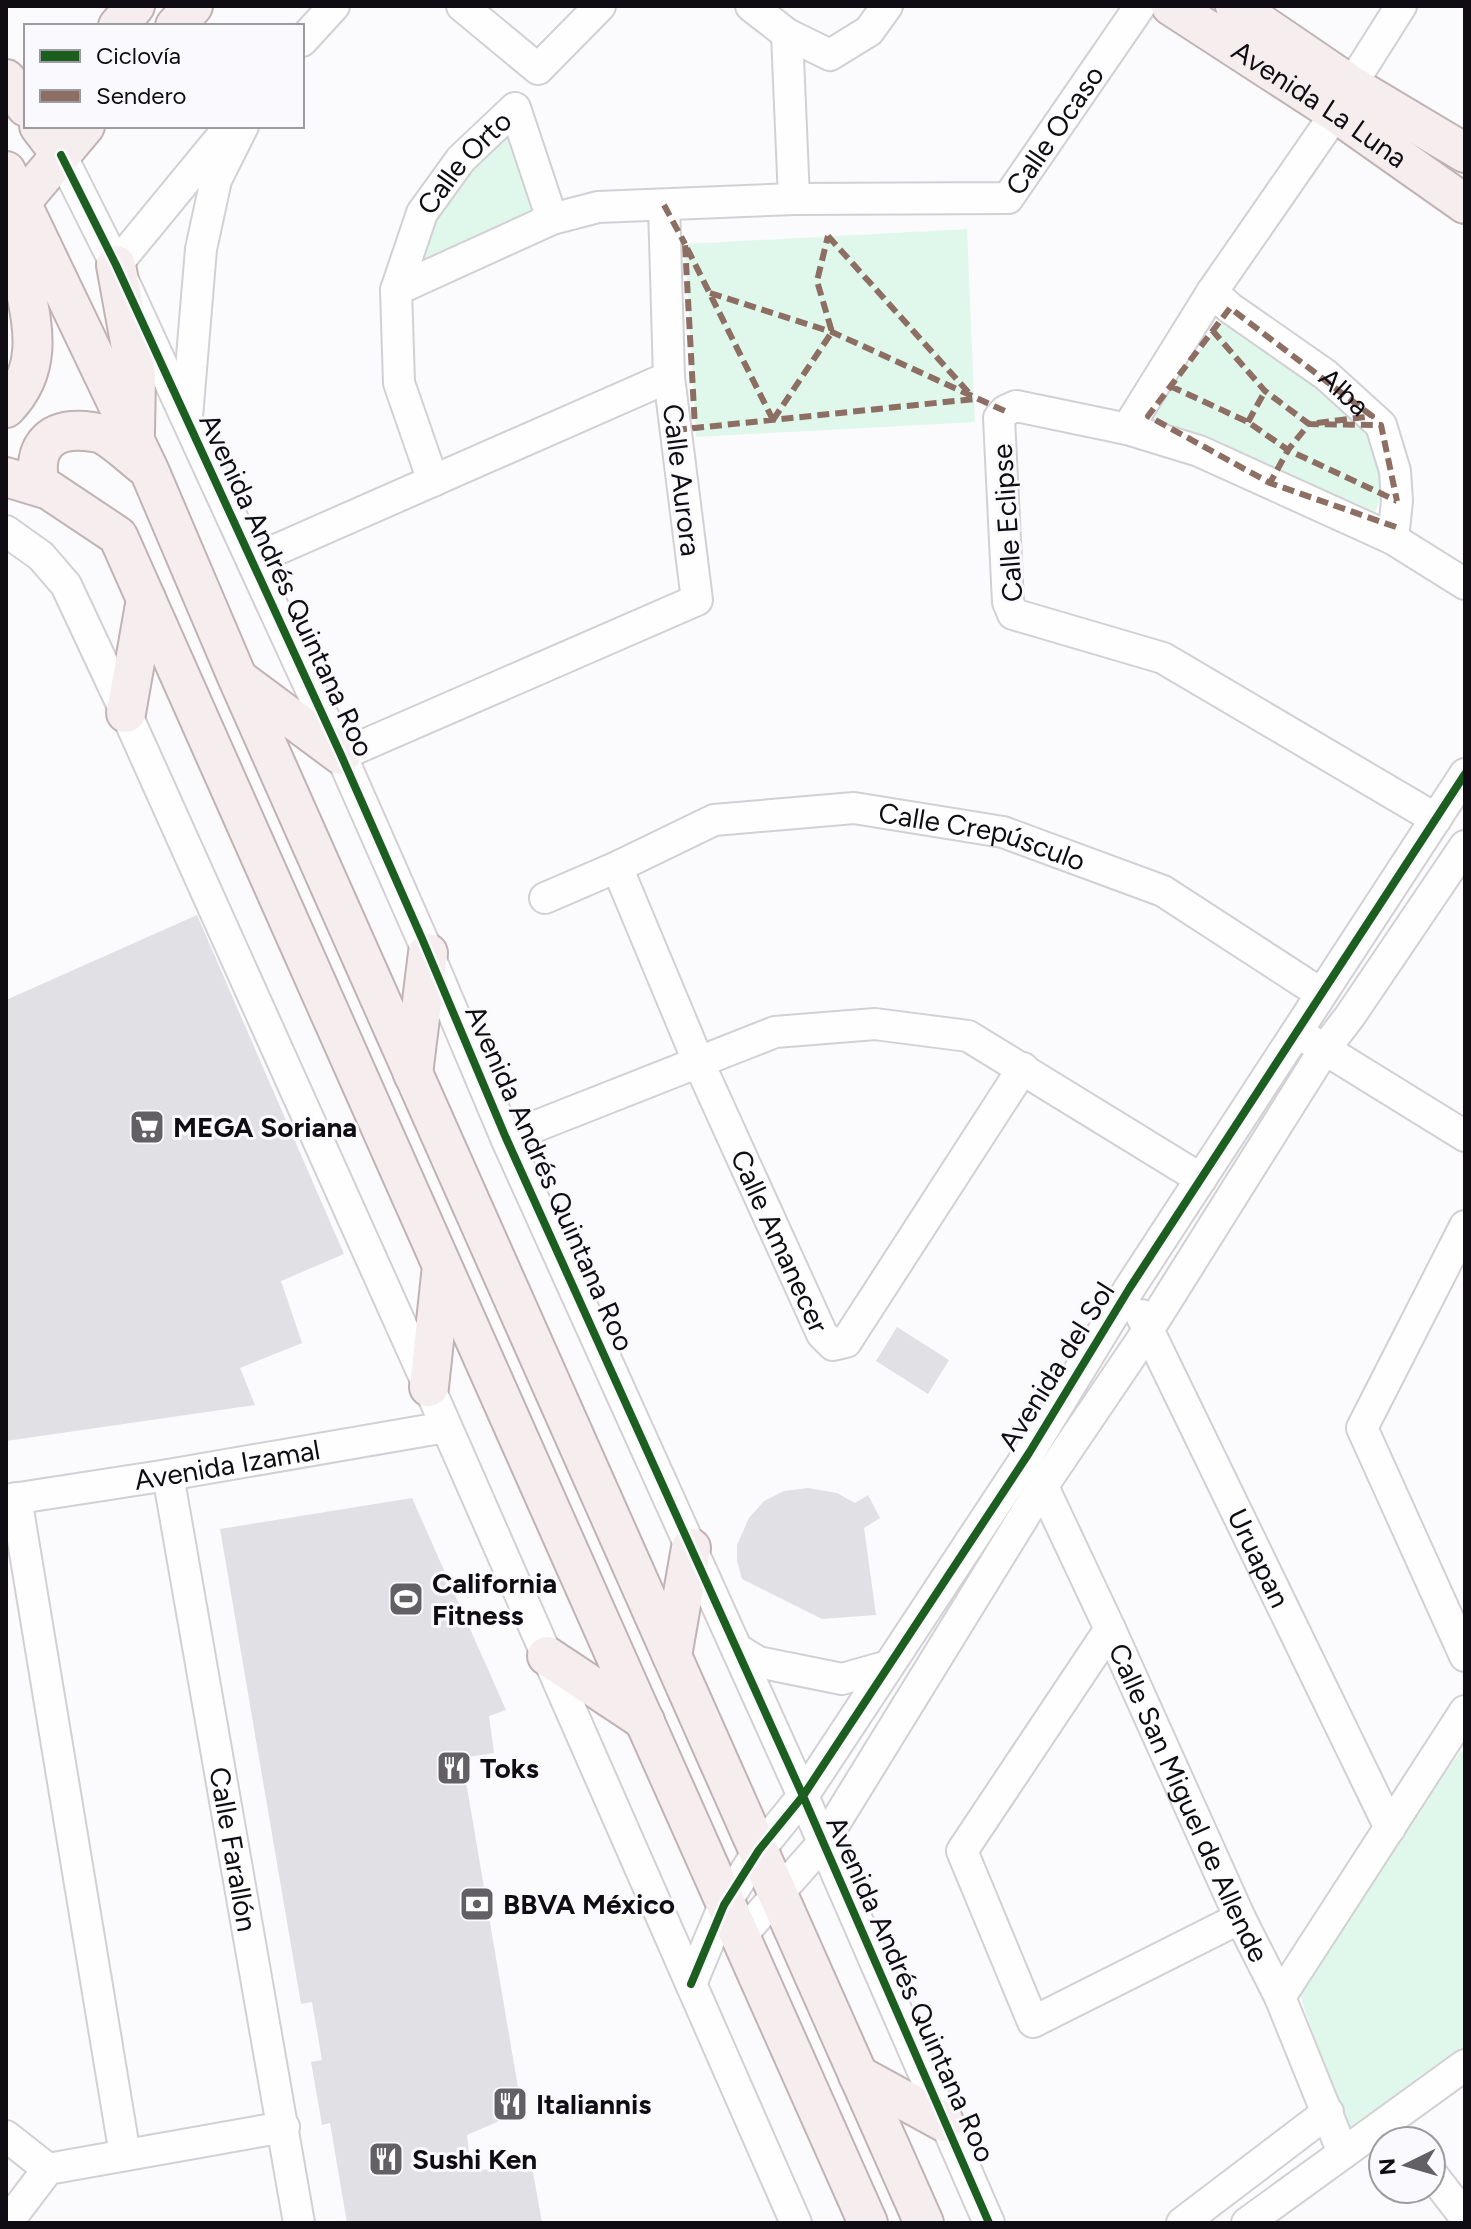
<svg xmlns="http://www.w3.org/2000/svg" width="1471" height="2229" font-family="Figtree,sans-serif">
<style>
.green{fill:#e0f7eb}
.building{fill:#e1e0e4}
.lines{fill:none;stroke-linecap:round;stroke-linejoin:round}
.minor-casing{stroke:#d2d0d4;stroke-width:34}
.major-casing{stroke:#c1b2b3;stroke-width:42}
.minor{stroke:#fefeff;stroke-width:30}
.major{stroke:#f6eeee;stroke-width:38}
.quiet{stroke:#8d6e63;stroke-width:6;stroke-dasharray:12 6;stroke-linecap:butt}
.cycleway-casing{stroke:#faf9fd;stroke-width:13}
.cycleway{stroke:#1b5e20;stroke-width:8}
.labels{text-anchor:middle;stroke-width:6;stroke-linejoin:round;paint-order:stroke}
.street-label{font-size:28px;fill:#0f0d13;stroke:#faf9fd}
.poi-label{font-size:28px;font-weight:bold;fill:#0f0d13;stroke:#faf9fd;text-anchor:start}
</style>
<rect width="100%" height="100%" fill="#fbfafc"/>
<!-- green -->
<path class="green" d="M506,125L534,213L422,265L428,225Z
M967,229L975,422L696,437L685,244Z
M1229,313L1378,427L1389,472L1371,524L1155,423L1150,413Z
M1461,1751L1465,1754V2050L1348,2134L1295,1981Z"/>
<!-- building -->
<path class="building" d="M197,915L344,1254L281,1281L302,1343L240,1368L255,1405L6,1441V1000Z
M897,1327L949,1360L928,1394L876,1361Z
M808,1488L837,1493L855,1503L868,1495L880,1518L864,1528L876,1615L822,1619L742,1579L737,1560V1545L749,1518L764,1501L784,1491Z
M412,1498L506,1710L489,1716L494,1753L462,1758L522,2111L467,2135L471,2172L531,2161L542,2223H347L330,2123L322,2125L311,2062L322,2060L312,2002L301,2004L220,1529Z"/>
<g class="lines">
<defs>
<g id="minor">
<path d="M462,6L538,69L600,6"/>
<path d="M751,6L787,34"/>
<path id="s1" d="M887,6L869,31L830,55L787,34L794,199L1008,198L1140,6"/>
<path d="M302,41L334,6"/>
<path d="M1351,85L1401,6"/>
<path d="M61,155L116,265L341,755L423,941L506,1138L803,1796L989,2223"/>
<path d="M116,265L227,130"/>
<path d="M396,290L552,219L598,207L794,199"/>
<path id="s2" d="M1212,292L1230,308L1326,375L1381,425L1395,471L1397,501L1393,539"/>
<path d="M187,417L201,249L216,180L243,126"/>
<path d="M1127,429L1212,292L1336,113"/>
<path id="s3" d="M433,481L399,383L396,290L422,213L461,159L515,108L552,219"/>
<path d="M6,531L41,556L66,585L126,713L429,1387L796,2223"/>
<path d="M253,560L669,377"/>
<path d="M341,755L697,600L669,377L664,205"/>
<path d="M1436,819L1163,658L1013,614L1008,602L999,418L1005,411L1016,406L1127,429L1199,451L1393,539L1465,584"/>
<path id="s4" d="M617,867L698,1061L822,1334L833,1345L846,1342L1023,1068"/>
<path id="s5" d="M545,898L617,867L714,820L854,808L1003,832L1163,891L1320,993"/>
<path d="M1308,1039L1465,1136"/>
<path d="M506,1138L775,1032L875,1024L968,1036L1201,1179"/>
<path d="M1465,1226L1362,1428L1465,1656"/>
<path id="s6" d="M1141,1315L1390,1828"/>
<path id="s7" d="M1037,1474L1110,1629L1240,1918L1280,1997L1343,2153"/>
<path id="s8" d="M168,1475L299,2223"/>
<path d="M16,1498L125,2155"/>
<path id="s9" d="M6,1500L168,1475L446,1427"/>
<path d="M1110,1629L962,1851L1033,2022L1240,1918"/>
<path d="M737,1649L758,1662L842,1679L888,1666"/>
<path d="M739,1938L822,1844L1042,1487L1147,1332L1324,1050L1350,1016L1465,846"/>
<path d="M691,1984L724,1905L759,1850L803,1796L1029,1453L1129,1289L1465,774"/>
<path d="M1280,1997L1465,1711"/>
<path d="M6,2136L48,2169"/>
<path d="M1431,2173L1465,2217"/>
<path d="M7,2223L48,2169L284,2127"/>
<path d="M1182,2223L1328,2112"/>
<path d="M1247,2223L1465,2065"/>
</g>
<g id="major">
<path id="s10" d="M1171,6L1336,113L1465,204"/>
<path d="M1235,6L1351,85L1465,153"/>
<path d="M118,26L135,6"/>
<path d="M175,26L193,6"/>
<path d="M6,79L26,107"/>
<path d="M39,126L61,155"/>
<path d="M6,171L149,470L238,679L924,2223"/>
<path d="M7,219L85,126"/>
<path d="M116,265L136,375L135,433"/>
<path d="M6,408C66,346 3,274 21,204"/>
<path d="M6,477L49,490L118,536C372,1096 615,1662 868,2223"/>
<path d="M40,486C32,450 47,428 85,431C91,432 98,432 104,435C118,443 131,456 144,466"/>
<path d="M240,680L341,755"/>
<path d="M126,713L146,599"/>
<path d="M413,1074L428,953"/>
<path d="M429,1387L442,1266"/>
<path d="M547,1656L645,1721"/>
<path d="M672,1656L691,1548"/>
<path d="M858,2075L944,2122"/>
</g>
</defs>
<!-- minor casing -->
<use href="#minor" class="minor-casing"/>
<!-- major casing -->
<use href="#major" class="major-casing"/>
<!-- minor -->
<use href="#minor" class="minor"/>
<!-- major -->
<use href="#major" class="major"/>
<!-- quiet -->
<path class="quiet" d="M664,205L685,244
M828,236L969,393
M710,293L832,332L1005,411
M1212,330L1265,391L1309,424L1288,450L1270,483
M1170,386L1248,422L1288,450L1397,501
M773,420L685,244L695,428L974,399
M773,420L832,332L817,281L828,236
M1248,422L1265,391
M675,430L704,427
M1396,527L1270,483L1148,416L1230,308L1372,416L1309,424L1381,425L1397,501"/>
<defs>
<path id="cycleway" d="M61,155L116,265L341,755L423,941L506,1138L803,1796L989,2223
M691,1984L724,1905L759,1850L803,1796L1029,1453L1129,1289L1465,774"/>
</defs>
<!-- cycleway casing -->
<use href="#cycleway" class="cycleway-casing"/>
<!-- cycleway -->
<use href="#cycleway" class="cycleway"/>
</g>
<!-- icons -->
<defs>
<symbol id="supermarket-square" viewBox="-11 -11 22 22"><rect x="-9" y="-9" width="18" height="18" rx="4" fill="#626065" stroke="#faf9fd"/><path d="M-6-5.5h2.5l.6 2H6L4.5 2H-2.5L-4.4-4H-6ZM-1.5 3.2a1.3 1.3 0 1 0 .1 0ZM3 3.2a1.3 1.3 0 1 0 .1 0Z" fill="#fff"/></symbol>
<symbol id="stadium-square" viewBox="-11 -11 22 22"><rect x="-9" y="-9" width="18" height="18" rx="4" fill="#626065" stroke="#faf9fd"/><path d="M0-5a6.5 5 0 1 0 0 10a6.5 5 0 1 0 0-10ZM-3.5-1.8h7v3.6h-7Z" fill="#fff"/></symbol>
<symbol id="restaurant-square" viewBox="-11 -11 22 22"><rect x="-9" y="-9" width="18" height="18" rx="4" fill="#626065" stroke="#faf9fd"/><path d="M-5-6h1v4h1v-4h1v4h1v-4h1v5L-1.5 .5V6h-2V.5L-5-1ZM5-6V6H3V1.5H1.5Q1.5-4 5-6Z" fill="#fff"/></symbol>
<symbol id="bank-square" viewBox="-11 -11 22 22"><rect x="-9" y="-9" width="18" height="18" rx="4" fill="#626065" stroke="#faf9fd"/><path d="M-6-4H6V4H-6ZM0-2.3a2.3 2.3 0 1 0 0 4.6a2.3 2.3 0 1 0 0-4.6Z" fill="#fff"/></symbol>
</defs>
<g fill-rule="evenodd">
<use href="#supermarket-square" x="127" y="1107" width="40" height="40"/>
<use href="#stadium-square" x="386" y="1579" width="40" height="40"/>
<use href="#restaurant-square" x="434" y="1748" width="40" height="40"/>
<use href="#bank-square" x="457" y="1884" width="40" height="40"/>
<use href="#restaurant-square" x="490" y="2084" width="40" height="40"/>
<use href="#restaurant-square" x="366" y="2139" width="40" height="40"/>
</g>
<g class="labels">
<!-- street labels -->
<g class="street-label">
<text dy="10" stroke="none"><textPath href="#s10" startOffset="178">Avenida La Luna</textPath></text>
<text dy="10" stroke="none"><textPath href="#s1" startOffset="586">Calle Ocaso</textPath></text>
<text dy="10" stroke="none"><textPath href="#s3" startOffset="344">Calle Orto</textPath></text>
<text dy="10" stroke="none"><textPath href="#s2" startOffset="166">Alba</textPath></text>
<text transform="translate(682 480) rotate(83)" y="10">Calle Aurora</text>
<text transform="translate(1007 523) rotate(-94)" y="10">Calle Eclipse</text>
<text transform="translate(287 585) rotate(65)" y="10">Avenida Andrés Quintana Roo</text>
<text dy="10" stroke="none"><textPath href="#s5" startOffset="458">Calle Crepúsculo</textPath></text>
<text transform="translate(550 1178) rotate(66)" y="10">Avenida Andrés Quintana Roo</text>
<text dy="10" stroke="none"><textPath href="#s4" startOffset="408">Calle Amanecer</textPath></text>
<text transform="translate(1056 1366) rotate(-58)" y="10">Avenida del Sol</text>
<text dy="10" stroke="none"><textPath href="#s9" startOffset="224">Avenida Izamal</textPath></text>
<text dy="10" stroke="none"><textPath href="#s6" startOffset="270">Uruapan</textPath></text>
<text dy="10" stroke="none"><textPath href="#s7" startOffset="362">Calle San Miguel de Allende</textPath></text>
<text dy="10" stroke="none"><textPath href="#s8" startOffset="380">Calle Farallón</textPath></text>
<text transform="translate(911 1989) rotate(66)" y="10">Avenida Andrés Quintana Roo</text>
</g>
<!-- poi labels -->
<g class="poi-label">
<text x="173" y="1137">MEGA Soriana</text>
<text x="432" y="1593">California<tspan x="432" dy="32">Fitness</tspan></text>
<text x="480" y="1778">Toks</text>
<text x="503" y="1914">BBVA México</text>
<text x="536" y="2114">Italiannis</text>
<text x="412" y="2169">Sushi Ken</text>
</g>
</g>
<!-- border -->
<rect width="1471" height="2229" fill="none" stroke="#0f0d13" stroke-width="16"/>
<!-- legend -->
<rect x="24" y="24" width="280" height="104" fill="#faf9fd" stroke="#9c9b9f" stroke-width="2"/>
<rect x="40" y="50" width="40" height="12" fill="#1b5e20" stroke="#9c9b9f" stroke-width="2"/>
<text x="96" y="64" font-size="24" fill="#0f0d13">Ciclovía</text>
<rect x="40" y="90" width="40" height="12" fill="#8d6e63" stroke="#9c9b9f" stroke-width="2"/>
<text x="96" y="104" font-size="24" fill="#0f0d13">Sendero</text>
<!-- north arrow -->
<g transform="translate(1407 2165) rotate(265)"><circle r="38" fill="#faf9fd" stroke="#9c9b9f" stroke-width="2"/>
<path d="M0-6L14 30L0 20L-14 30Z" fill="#626065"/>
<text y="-12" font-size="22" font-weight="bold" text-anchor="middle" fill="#0f0d13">N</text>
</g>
</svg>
